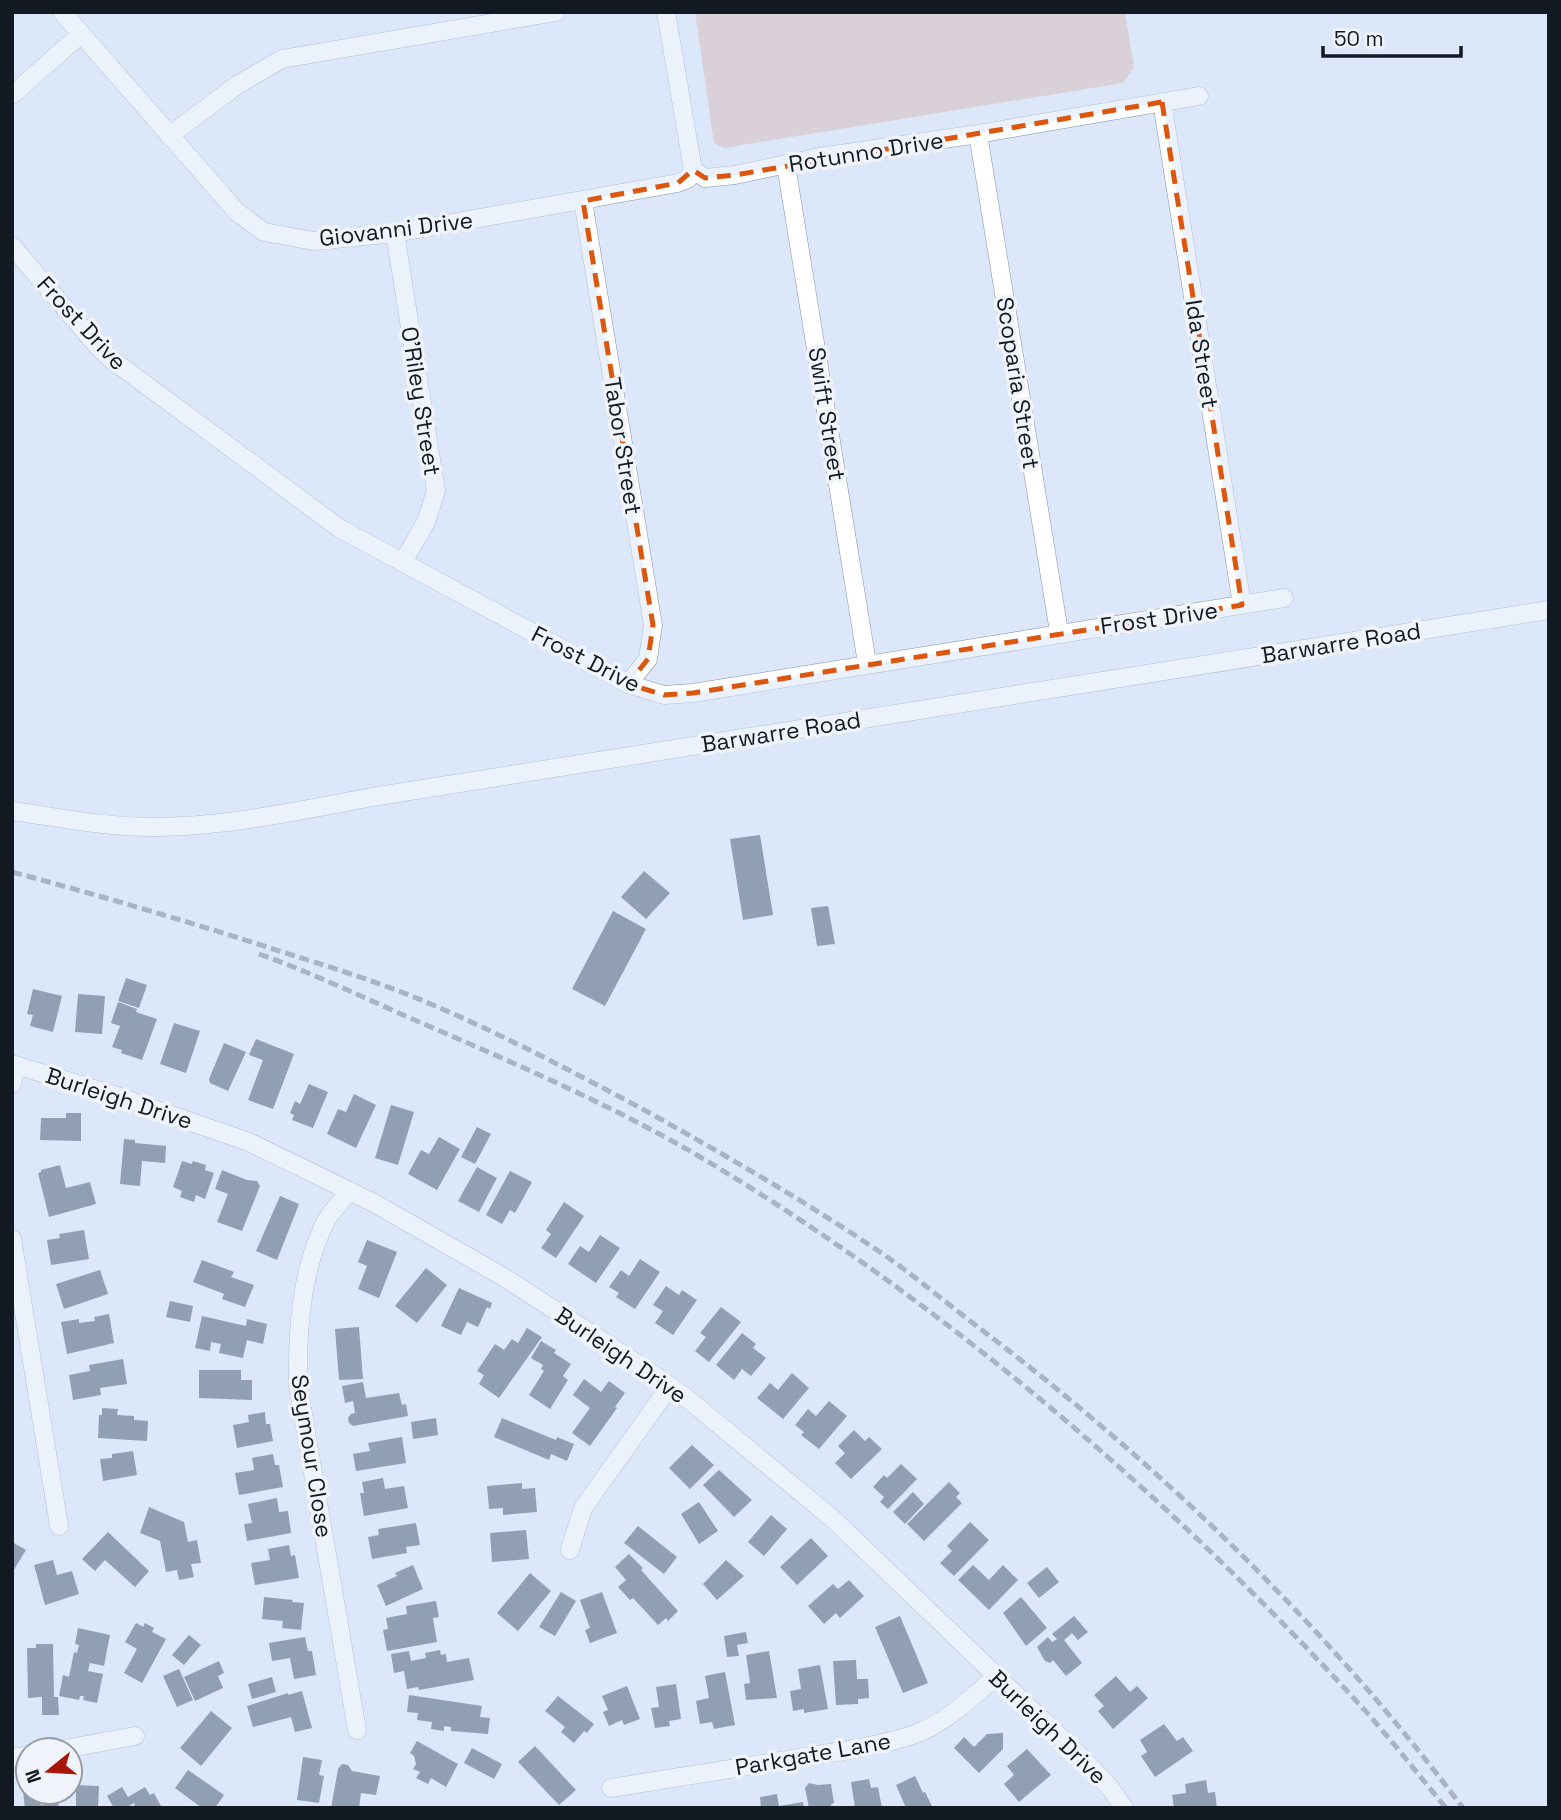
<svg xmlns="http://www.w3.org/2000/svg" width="1561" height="1820" font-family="'Space Grotesk',sans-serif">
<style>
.green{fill:#d7b4ae}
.building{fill:#374760}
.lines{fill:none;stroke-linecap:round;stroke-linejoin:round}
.minor-casing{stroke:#7f90ab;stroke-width:19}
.minor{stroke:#fff;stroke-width:18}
.rail{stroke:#6c7482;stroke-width:5;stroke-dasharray:10 5;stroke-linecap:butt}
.marked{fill:none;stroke:#dd560d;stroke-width:5;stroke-dasharray:14 9;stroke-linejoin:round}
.labels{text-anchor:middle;stroke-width:7;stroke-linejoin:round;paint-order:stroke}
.street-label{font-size:23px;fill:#131923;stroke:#f0f4fa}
</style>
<rect width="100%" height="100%" fill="#dce7f9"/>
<!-- green -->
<path class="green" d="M695,12H1125L1134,67L1123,83L724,148L714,143Z"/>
<!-- building -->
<path class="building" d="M760,835L773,915L743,920L730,839Z
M644,871L670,893L646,919L621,897Z
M828,906L835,944L817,946L811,908Z
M613,911L646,929L605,1006L572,989Z
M126,978L147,985L139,1008L118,1001Z
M33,989L62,996L53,1032L30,1026L33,1015L27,1014Z
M78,994L105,996L102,1034L75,1032Z
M118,1002L137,1009L136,1012L157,1019L142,1060L121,1053L122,1050L112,1047L120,1026L111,1023Z
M174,1023L200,1031L186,1073L160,1064Z
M256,1039L294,1054L273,1109L248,1100L263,1060L249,1055Z
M224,1043L246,1052L228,1091L210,1083L209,1079Z
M309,1084L328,1092L313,1128L292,1120L294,1115L290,1113L295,1101L300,1104Z
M354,1094L376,1105L356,1148L327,1134L338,1109L346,1112Z
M391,1105L414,1112L398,1165L375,1158Z
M66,1113H81V1141L40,1140L41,1118H66Z
M477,1127L491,1134L475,1164L461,1157Z
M439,1137L460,1149L437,1190L408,1174L421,1150L429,1154Z
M124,1139L135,1140V1143L166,1146L165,1163L142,1161L140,1186L120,1184Z
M182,1161L192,1164L193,1161L206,1165L205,1170L214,1173L205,1199L196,1195L194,1202L180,1197L182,1191L173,1187Z
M60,1165L66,1188L90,1182L96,1204L49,1217L38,1173L41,1172V1170Z
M477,1167L497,1178L479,1212L458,1201Z
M222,1170L247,1180L257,1181L260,1186L242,1231L217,1222L228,1194L215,1189Z
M510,1171L532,1182L515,1213L510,1210L502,1224L486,1215Z
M280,1196L299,1204L277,1260L256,1251Z
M564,1202L584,1216L556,1258L541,1248L551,1234L546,1230Z
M84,1230L89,1259L51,1265L47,1240L60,1238L59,1234Z
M600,1235L620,1248L596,1283L568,1264L580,1246L589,1252Z
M367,1240L397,1252L379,1298L358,1289L367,1266L358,1262Z
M640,1259L660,1272L635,1309L616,1297L619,1293L609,1287L621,1270L629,1276Z
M202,1260L234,1272L231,1277L254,1285L245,1307L222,1299L224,1294L193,1282Z
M426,1268L447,1285L417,1323L395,1306Z
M100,1270L108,1294L64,1309L56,1284Z
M666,1286L679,1295L682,1290L697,1300L673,1335L655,1323L663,1311L653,1305Z
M459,1288L492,1303L490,1309L487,1307L478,1327L467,1322L461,1335L441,1326Z
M170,1301L193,1306L190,1322L166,1317Z
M721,1307L741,1322L709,1362L695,1351L706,1337L700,1333Z
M109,1314L114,1343L67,1354L61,1322L79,1319V1323L95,1321L94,1317Z
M202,1316L246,1326L247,1319L267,1324L263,1344L247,1340L243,1358L219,1353L221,1344L211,1342L210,1351L195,1348Z
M359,1327L363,1379L339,1380L335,1329Z
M527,1328L542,1337L499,1398L479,1384L484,1375L477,1371L495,1344L504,1350L512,1339L518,1343Z
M742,1333L756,1344L753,1348L766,1358L751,1376L742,1369L734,1380L716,1365Z
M541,1341L556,1350L554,1353L571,1364L563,1376L568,1380L550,1409L529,1395L544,1371L541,1369L543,1365L531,1358Z
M123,1359L127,1384L100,1388L101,1395L73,1400L69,1375L90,1371L89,1365Z
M199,1370H241V1380H252V1400L199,1398Z
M792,1373L809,1388L783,1419L757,1398L770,1383L778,1390Z
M584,1379L601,1392L609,1381L625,1393L615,1407L617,1408L590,1446L572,1433L590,1408L573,1395Z
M363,1382L366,1398L399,1393L402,1405L406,1404L408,1416L353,1426L349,1423L348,1418L351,1414L355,1413L353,1401L345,1403L342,1386Z
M829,1401L847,1416L819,1449L801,1435L804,1432L795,1425L808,1409L816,1416Z
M102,1408L118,1409L117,1415L134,1416V1420L148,1421L147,1441L98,1438L99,1415H102Z
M265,1412L266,1424H270L273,1441L237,1448L233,1425L249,1422L248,1415Z
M436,1418L438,1435L413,1439L411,1422Z
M502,1418L556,1440L557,1437L574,1444L567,1461L551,1454L549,1460L494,1437Z
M854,1430L865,1441L869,1437L882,1449L851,1479L835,1463L845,1453L838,1446Z
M402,1437L406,1463L356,1471L353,1454L370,1451L368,1443Z
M692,1445L714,1465L690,1489L669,1468Z
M133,1451L137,1475L103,1481L100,1459L112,1458V1454Z
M273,1454L275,1465H279L283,1487L239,1495L235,1473L254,1470L252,1458Z
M901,1464L917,1479L888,1509L880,1502L884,1497L873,1487L884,1475L887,1478Z
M719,1470L752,1500L734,1517L703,1485Z
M383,1478L385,1489L404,1486L408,1508L364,1516L360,1493H364L362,1482Z
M949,1482L960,1493L956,1497L962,1503L924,1541L907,1524Z
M522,1483V1489L535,1488L537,1512L503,1515V1508L489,1509L487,1486Z
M913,1492L924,1504L905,1524L893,1512Z
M277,1498L279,1512L288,1511L291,1533L247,1541L244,1524L252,1523L248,1504Z
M699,1502L718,1531L699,1544L681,1514Z
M149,1507L184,1522L188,1542L197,1540L201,1563L191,1564L194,1577L179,1580L177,1570L166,1572L160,1541L140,1533Z
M771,1515L787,1529L764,1556L748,1542Z
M970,1522L989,1540L954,1576L940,1563L952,1551L947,1546Z
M416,1523L420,1545L406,1547L407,1553L372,1559L368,1537L379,1535L378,1529Z
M638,1526L677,1557L664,1574L624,1543Z
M526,1530L529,1559L492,1562L490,1533Z
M108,1532L149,1571L135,1587L105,1560L95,1571L82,1559Z
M811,1538L828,1556L797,1585L780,1567Z
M12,1542L26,1550L12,1573Z
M289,1545L291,1556L295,1555L299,1578L255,1585L251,1563L270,1560L268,1549Z
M629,1554L643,1568L641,1570L678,1611L668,1621L666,1618L658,1625L633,1598L630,1600L618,1587L626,1580L615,1567Z
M53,1560L57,1575L72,1571L79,1594L45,1605L34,1565Z
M726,1560L744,1576L717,1600L703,1584Z
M413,1565L423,1589L386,1606L377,1585L397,1576L395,1573Z
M973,1565L989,1580L1003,1565L1018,1580L989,1610L958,1580Z
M1047,1567L1059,1582L1039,1598L1027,1583Z
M530,1573L551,1591L518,1631L497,1613Z
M849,1580L864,1596L840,1618L836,1613L824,1624L808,1606L833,1584L838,1589Z
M561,1592L576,1601L555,1636L539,1627Z
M602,1592L617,1633L590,1643L585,1630L590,1628L580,1600Z
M264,1597L293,1600L292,1602L304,1603L301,1630L282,1628L283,1621L262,1619Z
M1021,1597L1047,1628L1026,1646L1003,1613Z
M436,1601L439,1617L433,1618L437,1642L387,1651L383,1630L388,1629L386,1618L407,1614L406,1606Z
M900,1616L928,1683L903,1693L875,1627Z
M1074,1616L1088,1632L1078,1640L1072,1633L1064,1640L1082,1663L1066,1676L1053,1660L1050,1663L1045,1661L1037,1647L1048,1637L1052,1642L1057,1639L1052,1634Z
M136,1623L143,1627L145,1623L154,1628L152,1632L166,1639L142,1683L124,1673L137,1649L125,1642Z
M78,1628L110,1635L104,1666L90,1663L88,1671L103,1674L97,1703L83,1700L84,1696H80L79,1700L59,1696L63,1675L69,1677L74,1652L77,1653L79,1645L75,1644Z
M746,1632L748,1643L737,1645L739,1656L727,1657L724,1636Z
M189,1635L201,1645L184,1665L172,1655Z
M305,1637L308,1651H312L316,1675L294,1679L290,1658L272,1661L269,1643Z
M36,1644H53L54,1697H58L59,1715H42V1697L28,1698L27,1648H36Z
M440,1650L441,1655L446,1654L447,1662L469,1658L474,1680L419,1690L418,1687L407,1689L404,1671L394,1673L391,1654L409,1651L411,1661L426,1658L425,1653Z
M769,1651L777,1698L746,1700L744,1684L750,1683L746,1655Z
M856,1660L857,1679H868L869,1698L858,1699V1704L836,1705L833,1661Z
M219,1661L224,1673L218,1676L223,1688L195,1701L184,1677Z
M820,1665L828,1709L804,1713V1709L793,1711L790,1691L801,1689L798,1669Z
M179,1669L193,1700L177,1707L163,1676Z
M725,1672L735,1725L714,1729L712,1722L700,1724L696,1701L709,1698L705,1676Z
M1116,1676L1130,1692L1137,1686L1148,1698L1113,1729L1098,1711L1104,1706L1094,1695Z
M272,1677L276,1692L252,1699L248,1684Z
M676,1684L681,1719L669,1721L670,1726L655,1728L651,1708L659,1707L656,1687Z
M627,1686L640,1719L624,1725L622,1720L609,1726L603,1712L608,1710L602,1696Z
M302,1691L312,1728L295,1732L291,1717L253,1727L247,1706L288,1693V1695Z
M409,1695L482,1706L480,1717L490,1718L488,1734L451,1731V1727L444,1726V1731L431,1729L432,1722L417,1720L418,1713L407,1712Z
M558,1696L594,1724L587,1733L584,1731L574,1743L561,1732L565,1727L545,1711Z
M211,1711L232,1728L201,1766L180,1748Z
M1164,1724L1177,1741L1183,1737L1193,1751L1155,1777L1141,1756L1147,1752L1140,1740Z
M1003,1733V1749L979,1773L954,1748L964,1737L974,1747L987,1734Z
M417,1741L458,1764L446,1787L431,1778L428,1784L416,1778L420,1772L413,1769L416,1764L414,1756L410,1753Z
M535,1746L576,1790L559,1805L518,1762Z
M472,1748L502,1764L494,1779L464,1763Z
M1027,1749L1051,1775L1019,1802L1004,1784L1014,1775L1007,1766Z
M303,1757L322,1760L319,1775L324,1776L319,1803L297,1800Z
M342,1764L348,1765L352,1771L380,1776L376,1795L361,1793L359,1808H331L338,1769Z
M188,1770L224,1795L215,1808H202L175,1788Z
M915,1776L923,1793L925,1792L933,1808H906L896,1785Z
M869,1779L871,1788L878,1787L882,1808H855L851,1782Z
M1206,1780L1208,1793L1215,1792L1217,1808H1174L1172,1795L1186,1793L1185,1784Z
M809,1783L818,1785L831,1784L834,1803L831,1804L832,1808H809L805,1788Z
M76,1785L99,1786L98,1808H76Z
M122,1787L128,1797L145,1787L150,1795L154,1793L162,1808H131L135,1805L134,1803L126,1808H114L107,1796Z
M23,1792H39L41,1805L58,1802L59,1808H25Z
M777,1794L779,1806L803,1802L804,1808H761L760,1797Z"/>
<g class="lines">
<defs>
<path id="minor" d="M62,12L237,212L264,232L314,241L395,233L678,183L688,179L693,170
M666,12L693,170L705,178L735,175L820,157L978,134L1199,96
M12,95L80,35
M1162,102L1242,605
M978,134L1059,632
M169,136L237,85L282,59L556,12
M786,165L867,663
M583,201L653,625L648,659L628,684
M395,233L436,491L426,522L403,562
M12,246L98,347L111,359L339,528L628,684L664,695L693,693L1284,598
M12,811C58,817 104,827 150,827C224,827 299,811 372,797L1549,610
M12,1064L108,1093L249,1142L374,1203L502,1276L635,1362L683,1395L834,1520L1084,1760L1111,1789L1124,1808
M12,1084L16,1065
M350,1191C342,1201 332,1210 326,1221C301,1270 297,1331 298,1385L357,1730
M12,1239L59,1526
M570,1550L583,1508L670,1386
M59,1750L135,1736
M12,1758L28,1755
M611,1788L861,1748C881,1743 902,1740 920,1732C949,1720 973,1696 997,1676"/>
</defs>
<!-- minor casing -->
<use href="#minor" class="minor-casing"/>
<!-- minor -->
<use href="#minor" class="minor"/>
<!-- rail -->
<path class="rail" d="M12,872C98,895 183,920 267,947C320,964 374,980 426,1002C502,1034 575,1073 648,1112C723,1154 796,1196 868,1244C905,1268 939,1297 974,1324C1157,1462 1325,1624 1463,1808
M259,954C313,973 364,998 417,1021C523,1067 631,1113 730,1175C962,1318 1176,1504 1360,1705C1390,1738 1417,1773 1446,1808"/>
</g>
<!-- marked area -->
<path d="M0 0H1561V1820H0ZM1162,102L1242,605L693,693L664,695L628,684L648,659L653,625L583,201L678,183L693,170L705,178L735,175Z" fill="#dce7f9" fill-opacity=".55" fill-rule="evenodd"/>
<path class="marked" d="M1162,102L1242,605L693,693L664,695L628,684L648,659L653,625L583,201L678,183L693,170L705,178L735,175Z"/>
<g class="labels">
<!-- street labels -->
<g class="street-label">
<text transform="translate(866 152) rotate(-9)" y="8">Rotunno Drive</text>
<text transform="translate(396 229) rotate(-7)" y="8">Giovanni Drive</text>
<text transform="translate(82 323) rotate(47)" y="8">Frost Drive</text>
<text transform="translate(1202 354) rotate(81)" y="8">Ida Street</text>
<text transform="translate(1018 383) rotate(81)" y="8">Scoparia Street</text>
<text transform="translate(421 401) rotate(81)" y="8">O'Riley Street</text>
<text transform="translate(827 414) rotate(81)" y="8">Swift Street</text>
<text transform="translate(623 446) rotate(81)" y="8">Tabor Street</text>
<text transform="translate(1159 618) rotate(-8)" y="8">Frost Drive</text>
<text transform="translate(1341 643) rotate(-9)" y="8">Barwarre Road</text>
<text transform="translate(586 659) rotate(27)" y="8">Frost Drive</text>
<text transform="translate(781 732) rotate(-9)" y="8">Barwarre Road</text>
<text transform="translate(119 1098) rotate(18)" y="8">Burleigh Drive</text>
<text transform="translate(621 1355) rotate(34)" y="8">Burleigh Drive</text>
<text transform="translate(312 1456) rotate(81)" y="8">Seymour Close</text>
<text transform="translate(1048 1727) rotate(44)" y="8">Burleigh Drive</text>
<text transform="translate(813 1754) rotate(-10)" y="8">Parkgate Lane</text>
</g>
</g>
<!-- border -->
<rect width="1561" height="1820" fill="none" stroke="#131923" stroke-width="28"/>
<!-- north arrow -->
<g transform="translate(49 1771) rotate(252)"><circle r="33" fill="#f0f4fa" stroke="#989ca4" stroke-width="2"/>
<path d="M0-5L12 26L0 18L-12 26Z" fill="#a71507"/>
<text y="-10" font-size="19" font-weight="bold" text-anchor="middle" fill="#131923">N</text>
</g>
<!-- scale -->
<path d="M1323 46v10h138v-10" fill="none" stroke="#131923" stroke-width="3.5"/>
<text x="1334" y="46" font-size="21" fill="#131923" stroke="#f0f4fa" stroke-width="5" paint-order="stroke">50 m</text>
</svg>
